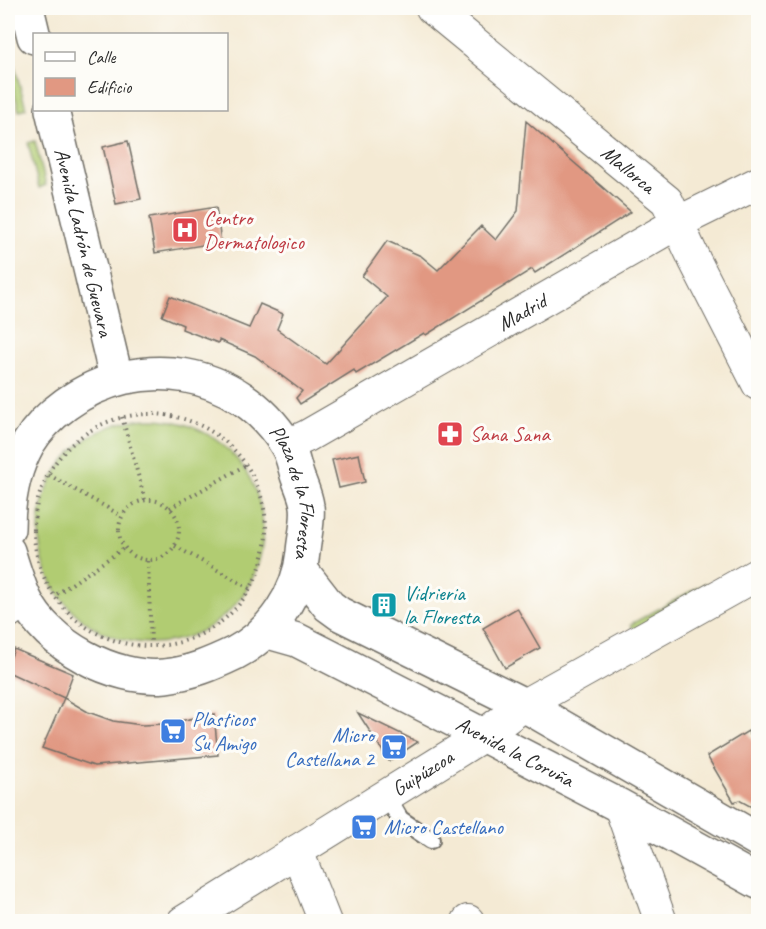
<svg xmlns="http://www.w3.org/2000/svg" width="766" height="929" font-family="Caveat,sans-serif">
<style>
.green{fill:#b1cc72;stroke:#6e7c4e;stroke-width:1.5}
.building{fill:#e19882}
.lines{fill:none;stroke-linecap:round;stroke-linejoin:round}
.service-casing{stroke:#716e66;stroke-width:20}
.minor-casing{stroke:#716e66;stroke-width:34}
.secondary-casing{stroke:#716e66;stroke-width:36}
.path{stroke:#716e66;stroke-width:4;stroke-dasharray:1.5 4.5;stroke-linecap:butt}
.service{stroke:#fff;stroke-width:16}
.minor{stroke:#fff;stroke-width:32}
.secondary{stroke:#fff;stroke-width:33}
.labels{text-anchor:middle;stroke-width:6;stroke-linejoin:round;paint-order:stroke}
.street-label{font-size:21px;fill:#2b2b2b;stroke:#fdfcf7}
.health-label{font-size:21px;fill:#be3a42;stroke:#fdfcf7;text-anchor:start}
.culture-label{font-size:21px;fill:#0d838f;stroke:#fdfcf7;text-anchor:start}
.shop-label{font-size:21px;fill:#366cbe;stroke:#fdfcf7;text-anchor:start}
</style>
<rect width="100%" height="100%" fill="#fdfcf7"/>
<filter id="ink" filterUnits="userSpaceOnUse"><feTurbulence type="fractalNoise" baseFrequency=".0167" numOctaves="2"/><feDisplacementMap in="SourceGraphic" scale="12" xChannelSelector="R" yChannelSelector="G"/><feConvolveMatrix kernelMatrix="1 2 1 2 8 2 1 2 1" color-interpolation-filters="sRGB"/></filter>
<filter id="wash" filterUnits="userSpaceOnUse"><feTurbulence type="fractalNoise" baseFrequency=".008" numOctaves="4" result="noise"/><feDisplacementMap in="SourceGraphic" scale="24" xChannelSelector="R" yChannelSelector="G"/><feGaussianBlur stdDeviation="1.35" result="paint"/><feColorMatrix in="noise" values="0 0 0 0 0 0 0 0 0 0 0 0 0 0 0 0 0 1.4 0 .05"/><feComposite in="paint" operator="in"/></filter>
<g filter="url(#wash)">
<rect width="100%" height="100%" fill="#f4ead4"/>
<!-- green -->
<path class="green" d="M14,64L26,108L19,111L8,66Z
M35,141L46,185L39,188L28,143Z
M39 531a112 112 0 1 1 224 0a112 112 0 1 1-224 0Z
M706,583L710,592L635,635L631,624Z"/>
<g id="blocks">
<!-- building -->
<path class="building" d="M526,121L631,212L535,273L532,269L426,335L424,333L356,374L354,370L300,404L296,398L302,391L255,356L219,340L218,343L182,329L183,325L162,316L170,296L249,328L260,304L283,314L277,329L326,364L387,297L362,276L387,241L421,256L438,270L481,226L496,240L518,211Z
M128,141L141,199L116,204L103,147Z
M216,207L221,242L155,253L149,218Z
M359,454L365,482L339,488L332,460Z
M517,608L540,648L505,668L483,628Z
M14,649L73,674L64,698L8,672V664Z
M64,698L88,712L113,721L142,725L165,724L214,714L218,755L94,766L42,748Z
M358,713L418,742L389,761Z
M748,731L759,750V811L739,800L734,802L707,756Z"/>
</g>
</g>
<g filter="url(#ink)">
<use href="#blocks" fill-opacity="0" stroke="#716e66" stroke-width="1.5"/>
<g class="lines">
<defs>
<path id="service" d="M386,795L400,819L431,840"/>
<g id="minor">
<path id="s1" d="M432,8L667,201L695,261L758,384"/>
<path id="s2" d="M287,445L307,436L679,222L758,183"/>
<path d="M8,612L25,600"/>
<path d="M620,806L661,922"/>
<path d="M297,851L325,922"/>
<path id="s3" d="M183,922L482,736L524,705L758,574"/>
<path d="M468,922V921"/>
</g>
<g id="secondary">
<path d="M27,8L34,37"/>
<path id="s4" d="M52,110L116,377"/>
<path id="s5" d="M8,529C8,499 13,471 28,444C37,429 52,414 66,404C138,352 238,367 286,444C292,453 294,465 297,475C300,484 306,496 307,506C309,520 304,538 303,552C299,593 272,634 235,653C212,664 191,673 165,676C114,681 47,645 25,599C18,584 13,566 8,551"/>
<path d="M301,570L329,606L340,614L524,705L758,840"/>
<path id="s6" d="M265,631L297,640L444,715L620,806L758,882"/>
</g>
</defs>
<!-- service casing -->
<use href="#service" class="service-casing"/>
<!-- minor casing -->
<use href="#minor" class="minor-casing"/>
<!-- secondary casing -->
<use href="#secondary" class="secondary-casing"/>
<!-- path -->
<path class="path" d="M34 530a116 116 0 1 1 232 0a116 116 0 1 1-232 0Z
M122,417L145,500
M49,475L122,516
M119 530a30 30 0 1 1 60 0a30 30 0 1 1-60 0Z
M170,508L246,465
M175,546L251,589
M148,561L151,644
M57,594L124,548"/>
<!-- service -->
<use href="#service" class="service"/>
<!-- minor -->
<use href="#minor" class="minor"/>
<!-- secondary -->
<use href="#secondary" class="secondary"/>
</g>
</g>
<!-- icons -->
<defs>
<symbol id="hospital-square" viewBox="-11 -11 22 22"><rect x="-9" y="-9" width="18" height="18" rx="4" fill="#e0444e" stroke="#fdfcf7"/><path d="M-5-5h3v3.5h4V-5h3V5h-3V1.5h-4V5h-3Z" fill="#fff"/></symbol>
<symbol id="pharmacy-square" viewBox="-11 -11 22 22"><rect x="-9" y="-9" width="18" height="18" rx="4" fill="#e0444e" stroke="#fdfcf7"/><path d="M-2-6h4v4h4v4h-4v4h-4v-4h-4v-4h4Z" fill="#fff"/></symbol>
<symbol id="building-square" viewBox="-11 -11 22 22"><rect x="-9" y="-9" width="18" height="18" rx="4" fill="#0f9aa8" stroke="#fdfcf7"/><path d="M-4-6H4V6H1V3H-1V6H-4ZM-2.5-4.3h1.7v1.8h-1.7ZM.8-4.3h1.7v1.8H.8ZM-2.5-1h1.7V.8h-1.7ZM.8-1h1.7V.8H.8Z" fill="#fff"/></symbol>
<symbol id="supermarket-square" viewBox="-11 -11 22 22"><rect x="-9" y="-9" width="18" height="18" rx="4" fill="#3f7fe0" stroke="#fdfcf7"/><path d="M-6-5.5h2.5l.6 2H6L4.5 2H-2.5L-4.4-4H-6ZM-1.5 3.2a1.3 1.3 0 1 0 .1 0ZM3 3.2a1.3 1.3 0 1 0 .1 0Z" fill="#fff"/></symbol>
</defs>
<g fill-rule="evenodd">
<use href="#hospital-square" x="170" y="215" width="30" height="30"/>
<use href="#pharmacy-square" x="435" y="419" width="30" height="30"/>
<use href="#building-square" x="369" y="590" width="30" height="30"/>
<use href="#supermarket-square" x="158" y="716" width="30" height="30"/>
<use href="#supermarket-square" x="379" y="732" width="30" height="30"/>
<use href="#supermarket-square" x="349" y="812" width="30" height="30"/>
</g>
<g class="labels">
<!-- street labels -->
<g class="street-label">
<text dy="7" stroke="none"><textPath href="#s1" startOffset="254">Mallorca</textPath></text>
<text dy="7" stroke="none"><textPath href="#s4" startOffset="136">Avenida Ladrón de Guevara</textPath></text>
<text dy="7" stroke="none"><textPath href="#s2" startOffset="270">Madrid</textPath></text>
<text dy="7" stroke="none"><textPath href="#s5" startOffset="444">Plaza de la Floresta</textPath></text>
<text dy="7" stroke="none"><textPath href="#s6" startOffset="278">Avenida la Coruña</textPath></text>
<text dy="7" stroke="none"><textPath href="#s3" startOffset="282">Guipúzcoa</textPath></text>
</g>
<!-- health labels -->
<g class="health-label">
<text x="204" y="225">Centro<tspan x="204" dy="24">Dermatologico</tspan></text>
<text x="470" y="441">Sana Sana</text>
</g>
<!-- culture labels -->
<g class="culture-label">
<text x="404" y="600">Vidrieria<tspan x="404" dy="24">la Floresta</tspan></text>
</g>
<!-- shop labels -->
<g class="shop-label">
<text x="192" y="726">Plasticos<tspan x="192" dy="24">Su Amigo</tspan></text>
<text x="374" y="742" text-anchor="end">Micro<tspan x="374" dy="24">Castellana 2</tspan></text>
<text x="384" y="834">Micro Castellano</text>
</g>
</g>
<!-- margin -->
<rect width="766" height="929" fill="none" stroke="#fdfcf7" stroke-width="30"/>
<!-- legend -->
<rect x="33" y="33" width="195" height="78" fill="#fdfcf7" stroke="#a9a8a5" stroke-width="1.5"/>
<rect x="45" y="52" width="30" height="9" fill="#ffffff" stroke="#a9a8a5" stroke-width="1.5"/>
<text x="87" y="63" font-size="18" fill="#2b2b2b">Calle</text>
<rect x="45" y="78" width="30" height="18" fill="#e19882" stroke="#a9a8a5" stroke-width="1.5"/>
<text x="87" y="93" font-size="18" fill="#2b2b2b">Edificio</text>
</svg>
